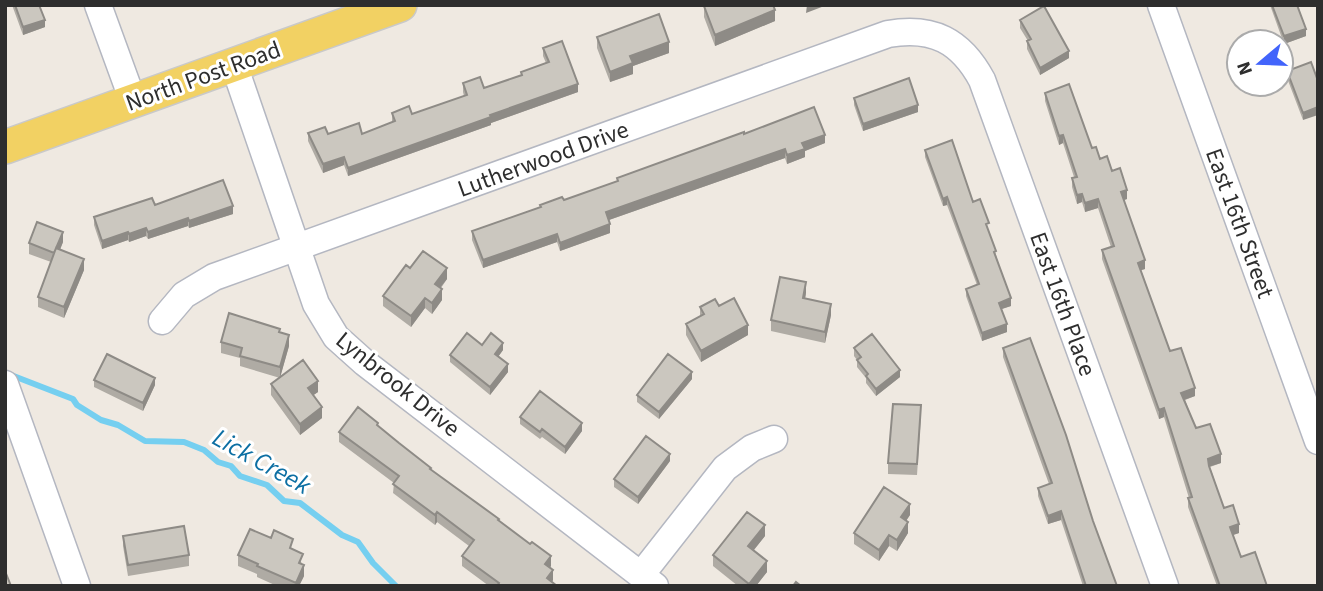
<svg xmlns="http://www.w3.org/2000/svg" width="1323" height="591" font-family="'Source Sans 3',sans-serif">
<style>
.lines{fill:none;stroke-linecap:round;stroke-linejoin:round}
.stream{stroke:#75cff0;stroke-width:6}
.minor-casing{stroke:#b4b7c1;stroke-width:29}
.major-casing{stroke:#c9c9c9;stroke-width:36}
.minor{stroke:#fff;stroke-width:26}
.major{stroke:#f2d163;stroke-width:33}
.wall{fill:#afaba4}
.shaded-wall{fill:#8e8b86}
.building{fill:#cbc7bf;stroke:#8e8b86;stroke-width:2}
.labels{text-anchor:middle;stroke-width:6;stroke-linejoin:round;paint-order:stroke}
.street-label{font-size:24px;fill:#2e2e2e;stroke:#fff}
.water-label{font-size:26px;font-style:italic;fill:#0d6fa3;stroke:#fff}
</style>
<rect width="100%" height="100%" fill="#efe9e1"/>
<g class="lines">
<!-- stream -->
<path class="stream" d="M11,375L73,399L77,405L101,420L118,425L145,441L184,442L204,450L218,462L231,466L240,476L267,485L284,501L300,503L342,535L358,542L373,563L396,586"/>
<defs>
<path id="minor" d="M98,5L133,101
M1161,5L1318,441
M234,65L316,304L336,337L365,363L655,586
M162,321L184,295L214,277L888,34C933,26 961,41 982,80L1165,586
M5,384L77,586
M641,575L725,468L752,448L774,439"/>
<path id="major" d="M5,147L400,5"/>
</defs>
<!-- minor casing -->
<use href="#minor" class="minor-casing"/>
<!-- major casing -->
<use href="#major" class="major-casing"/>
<!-- minor -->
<use href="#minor" class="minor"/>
<!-- major -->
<use href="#major" class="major"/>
</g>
<!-- wall -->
<path class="wall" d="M12,5H39L45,27L23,35Z
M1270,5H1297L1306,36L1284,44Z
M704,6L775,21L715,46L704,17Z
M1020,20L1069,58L1040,75L1027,49V41H1028L1020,28Z
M597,37L669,53L633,66V74L610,82L597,48Z
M543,48L578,92L491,123V125L348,176L344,165L323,173L308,141V133L328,134H362L392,122V113L412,114L464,96L463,92V83L484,88L521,75V72L546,63L543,56Z
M1311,62L1303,120L1287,78V71Z
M1045,93L1100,159L1112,171L1127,199L1124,200L1145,269L1141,270L1170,351L1195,396L1185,400L1196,428L1221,463L1210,467L1224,508L1239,533L1233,535L1241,557L1267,586H1217L1188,507V498H1189L1164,417L1159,419L1102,259V250L1111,247L1098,208L1085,212L1082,202L1077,204L1072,187V178L1074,177L1063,143L1059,145L1045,101Z
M854,98L918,112L863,131L854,105Z
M744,134L825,143L805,151V157L787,164L785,158L609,220L610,233L560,251L557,242L483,268L472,240V231L540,207V205L564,200L617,181V178Z
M925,150L973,202L989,231L1011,306L1001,309L1007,332L982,341L966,296V289L977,285L947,205L943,206L925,157Z
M155,205L233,214L189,228L188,226L148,239L146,236L129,242L128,240L102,249L94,225V217Z
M63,242L60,250L84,270L64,318L38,307V297L51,262L29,254V243Z
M410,268L447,279L441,288L442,300L432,314L425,308L411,327L383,306V296Z
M806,293L805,299L831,315L825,343L771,331V320Z
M719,306L748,335L701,362L686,335V324L700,316V307Z
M280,333L289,346L280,377L318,392L313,395L322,418L300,435L271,395V384L280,378L240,366V358L221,353V342Z
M482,345L503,350L498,357L508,372L490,395L450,362V355Z
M854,348L900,377L876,396L866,383V378L857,367V360L854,356Z
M1003,348L1093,521L1117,586H1083L1061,520L1048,524L1038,496V488L1049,484L1003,357Z
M692,379L659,419L637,402V395Z
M94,380L155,385L143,411L94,387Z
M921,416L917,475L888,474V463Z
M520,417L582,431L565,454L542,437L540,439L520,424Z
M378,426L431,470L499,521L551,566L550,567L553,580L552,582L557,586H489L462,566V556L469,546L437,522L435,525L393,493L394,483L339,442V432Z
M670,461L638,504L614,487V479Z
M910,515L906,521L908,533L897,551L889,546L879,561L854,544V533Z
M123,536L189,555V566L128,576L123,546Z
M765,536L754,550L767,572L756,586H738L713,566V555Z
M293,550L303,565L304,576L299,586H277L257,577V574L238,566V555Z"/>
<!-- shaded-wall -->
<path class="shaded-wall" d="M807,5H827L806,13Z
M775,10V21L715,46V35Z
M45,20V27L23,35V27Z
M1306,29V36L1284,44V36Z
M669,42V53L633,66V74L610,82V72L630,56Z
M1069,51V58L1040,75V68Z
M578,84V92L491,123V125L348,176V168L490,115Z
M918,105V112L863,131V124Z
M1318,107V115L1303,120V113Z
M825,135V143L805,151V157L787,164V155L802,143Z
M1063,135V143L1059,145V136Z
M785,149V158L606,221V212Z
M344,157V165L323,173V164Z
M1127,190V199L1121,201V192Z
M1082,194V202L1077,204V195Z
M947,197V205L943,206V199Z
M1098,199V208L1085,212V203Z
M233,206V214L189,228V221Z
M188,218V226L148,239V232Z
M610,224V233L560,251V243Z
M146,228V236L129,242V234Z
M63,232V242L54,264V253Z
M128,232V240L102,249V241Z
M557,234V242L483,268V260Z
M84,259V270L64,318V307Z
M1145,260V269L1138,271V263Z
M447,268V279L435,294V284Z
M806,282V293L803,309V298Z
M442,289V300L432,314V303Z
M425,298V308L411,327V316Z
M1011,298V306L999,310V303Z
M831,304V315L825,343V332Z
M1007,324V332L982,341V333Z
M748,325V335L701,362V351Z
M289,335V346L280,378V367Z
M503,343V350L495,361V354Z
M508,364V372L490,395V387Z
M900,370V377L876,396V389Z
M692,372V379L659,419V412Z
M155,378V385L143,411V403Z
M318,381V392L308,399V388Z
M1195,388V396L1181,401V393Z
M322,407V418L300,435V424Z
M1164,408V417L1159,419V410Z
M582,423V431L565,454V447Z
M670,454V461L638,504V497Z
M1221,454V463L1208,467V459Z
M910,504V515L901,528V517Z
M1061,511V520L1048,524V516Z
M437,512V522L435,525V515Z
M908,522V533L897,551V540Z
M1239,524V533L1230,536V527Z
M765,525V536L748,557V546Z
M889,535V546L879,561V550Z
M551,556V566L545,574V564Z
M767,561V572L756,586H749V584Z
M304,565V576L299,586H296V583Z
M553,570V580L549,586L547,578Z"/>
<!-- building -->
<path class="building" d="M15,5H39L45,20L23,27Z
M707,5H773L775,10L715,35L704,6Z
M1272,5H1297L1306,29L1284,36Z
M1044,6L1069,51L1040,68L1027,41L1031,39L1020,20Z
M659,14L669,42L630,56L633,63L610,72L597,37Z
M562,41L578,84L490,115L491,117L348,168L344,157L323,164L308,133L325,127L328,134L359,123L362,134L395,121L392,113L409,106L412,114L467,95L463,83L480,77L484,88L522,75L521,72L549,62L543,48Z
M1311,62L1318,81V107L1303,113L1287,71Z
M909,78L918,105L863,124L854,98Z
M1069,84L1092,148L1096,147L1100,159L1107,156L1112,171L1120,168L1127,190L1121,192L1145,260L1138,263L1170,351L1181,348L1195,388L1181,393L1196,428L1210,424L1221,454L1208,459L1209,466L1224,508L1233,505L1239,524L1230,527L1241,557L1255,552L1267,586H1220L1188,498L1192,497L1164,408L1159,410L1102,250L1114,246L1098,199L1085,203L1082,194L1077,195L1072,178L1077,177L1063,135L1059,136L1045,93Z
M814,107L825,135L802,143L805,149L787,155L785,149L606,212L610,224L560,243L557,234L483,260L472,231L541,207L540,205L562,197L564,200L618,181L617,178L744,132V134Z
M952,140L973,202L980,199L989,223L986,224L996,251L994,252L1011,298L999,303L1007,324L982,333L966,289L979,284L947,197L943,199L925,150Z
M223,180L233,206L189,221L188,218L148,232L146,228L129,234L128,232L102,241L94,217L152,198L155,205Z
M37,222L63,232L54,253L29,243Z
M56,248L84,259L64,307L38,297Z
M423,251L447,268L435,284L442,289L432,303L425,298L411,316L383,296L406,265L410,268Z
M780,277L806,282L803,298L831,304L825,332L771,320Z
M734,298L748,325L701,351L686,324L704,314L700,307L715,299L719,306Z
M229,313L280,329L279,332L289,335L280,367L240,356L242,348L221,342Z
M467,333L482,345L491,333L503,343L495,354L508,364L490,387L450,355Z
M872,334L900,370L876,389L866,376L868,374L857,360L861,357L854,348Z
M1030,338L1066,435L1093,521L1117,586H1086L1061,511L1048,516L1038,488L1052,483L1003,348Z
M107,354L155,378L143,403L94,380Z
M668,354L692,372L659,412L637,395Z
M303,360L318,381L308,388L322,407L300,424L271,384Z
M540,391L582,423L565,447L542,429L540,432L520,417Z
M893,404L921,405L917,464L888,463Z
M358,407L378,423L377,425L399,443L431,468L430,469L499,519L498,520L530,544L532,542L551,556L545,564L553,570L547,578L557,586H497L499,583L462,556L474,540L437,512L435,515L393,484L399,476L339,432Z
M646,436L670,454L638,497L614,479Z
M884,487L910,504L901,517L908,522L897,540L889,535L879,550L854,533Z
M747,512L765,525L748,546L767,561L749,584L713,555Z
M184,526L189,555L128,565L123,536Z
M250,529L271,538L274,530L293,539L290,548L303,554L299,563L304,565L296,583L257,566L258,564L238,555Z
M5,571L11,586H5Z
M796,582L801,586H793Z"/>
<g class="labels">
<!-- street labels -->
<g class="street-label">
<text transform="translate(203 76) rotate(-20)" y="8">North Post Road</text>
<text transform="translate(543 159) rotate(-20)" y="8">Lutherwood Drive</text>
<text transform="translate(1240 223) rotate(70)" y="8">East 16th Street</text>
<text transform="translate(1063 304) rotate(70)" y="8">East 16th Place</text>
<text transform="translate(398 384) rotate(39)" y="8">Lynbrook Drive</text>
</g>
<!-- water labels -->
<g class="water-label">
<text transform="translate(262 461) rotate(29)" y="9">Lick Creek</text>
</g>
</g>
<!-- border -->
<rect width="1323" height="591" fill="none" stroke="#2e2e2e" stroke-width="14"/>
<!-- north arrow -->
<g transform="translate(1260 63) rotate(251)"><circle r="33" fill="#ffffff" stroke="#ababab" stroke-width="2"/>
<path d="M0-5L12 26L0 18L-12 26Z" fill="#4264fb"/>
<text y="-10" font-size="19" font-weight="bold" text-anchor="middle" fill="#2e2e2e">N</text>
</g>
</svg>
